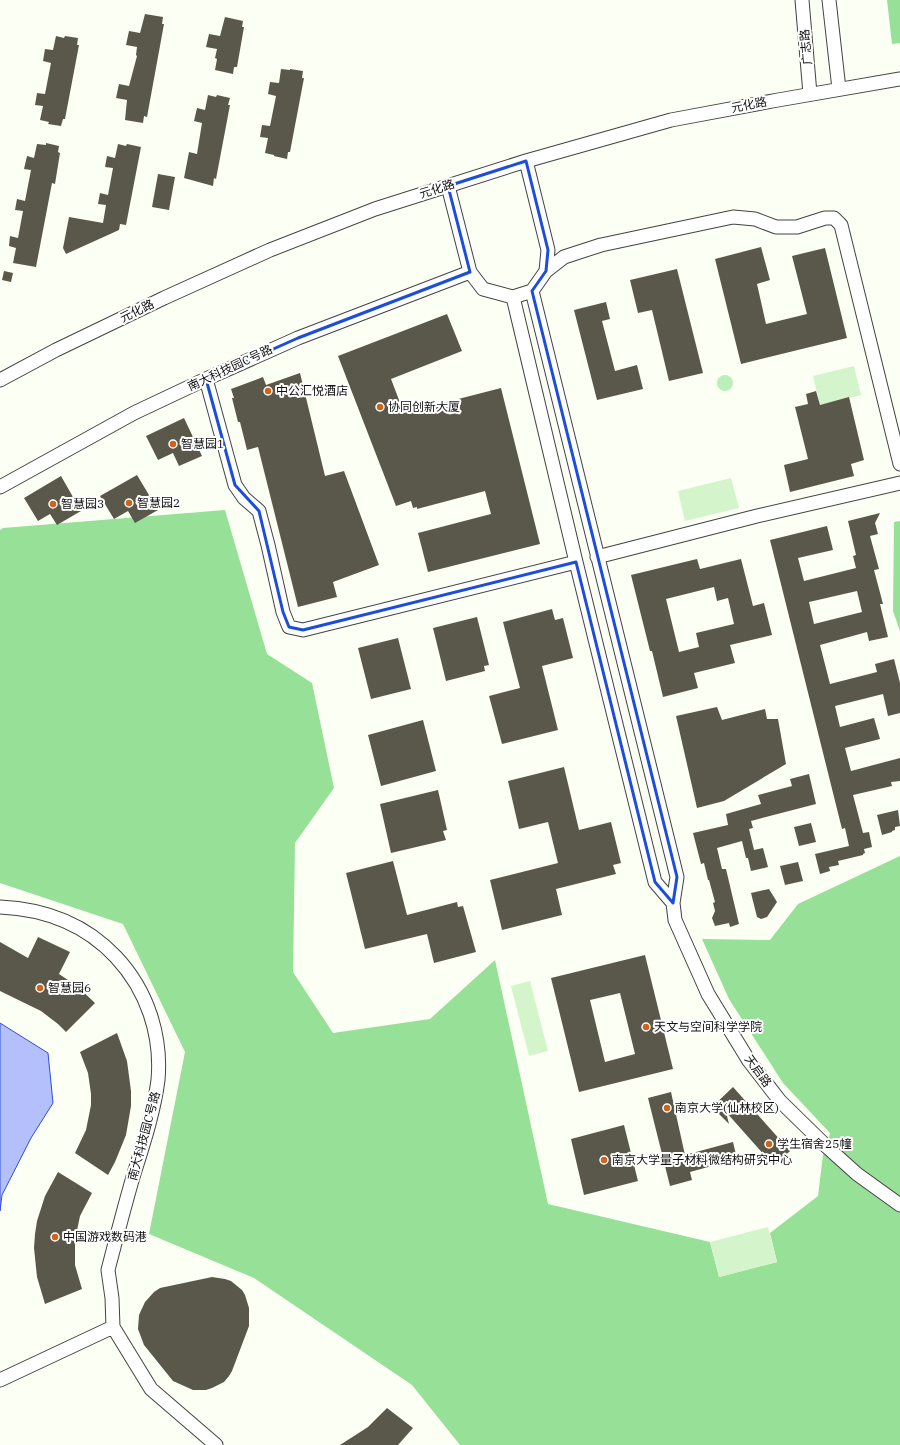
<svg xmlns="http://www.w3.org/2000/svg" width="900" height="1445" font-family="'IBM Plex Serif','Noto Sans SC',serif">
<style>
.green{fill:#bceeb9}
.forest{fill:#97e097}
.pitch{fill:#d4f4cb}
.water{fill:#b3c0fb;stroke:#344cd9}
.building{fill:#5a584b;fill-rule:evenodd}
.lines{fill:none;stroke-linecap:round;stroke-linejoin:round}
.minor-casing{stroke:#434343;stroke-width:15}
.minor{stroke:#fff;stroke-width:13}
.marked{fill:none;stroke:#1d4ed8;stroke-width:3;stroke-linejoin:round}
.poi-dot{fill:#ce641b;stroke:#fff;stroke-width:1.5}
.labels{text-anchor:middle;stroke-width:4;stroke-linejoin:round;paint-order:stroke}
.street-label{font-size:12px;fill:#101010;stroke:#fff}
.poi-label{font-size:12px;fill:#101010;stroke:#fff;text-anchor:start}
</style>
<rect width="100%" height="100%" fill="#fcfff4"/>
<!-- green -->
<path class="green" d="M717 383a8 8 0 1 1 16 0a8 8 0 1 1-16 0Z"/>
<!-- forest -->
<path class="forest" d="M887,0H900V43L892,44Z
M225,510L267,654L312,683L334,788L295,843L293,972L333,1033L430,1019L495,960L548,1204L710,1242L719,1277L777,1262L770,1233L818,1196L823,1155L827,1147L830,1133L783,1083L729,999L702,939L770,940L798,904L900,856V1445H460L412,1385L254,1278L149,1234L185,1052L123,924L0,883V530L3,528Z
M900,521V631L893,611L894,522Z"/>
<!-- pitch -->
<path class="pitch" d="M854,366L861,395L820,405L813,376Z
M731,478L739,508L685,521L678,491Z
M530,981L548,1051L529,1056L511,986Z
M768,1227L777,1262L719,1277L710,1242Z"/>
<!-- water -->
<path class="water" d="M0,1023L48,1053L53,1103L31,1138L2,1195L0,1211Z"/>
<!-- building -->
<path class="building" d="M145,14L163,17L162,24H164L147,117L144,116L143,123L125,120L127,100L116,98L119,84L129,86L137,56L136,55L137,47L126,45L129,31L140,33Z
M225,17L243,21L242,27H244L237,67H234L233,74L215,70L217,59L215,58L217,49L206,47L209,34L220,36Z
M56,36L64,38L65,36L78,38L77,45H79L65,119H63L61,126L48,124L49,122L40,120L43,106L35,105L37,93L45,94L51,63L43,61L45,49L53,50Z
M281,69L290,70V69L303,71L302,78H304L290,152H288L287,159L274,156V155L265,153L268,138L260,137L262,125L270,126L276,96L268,94L270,82L279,83Z
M208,95L216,97L217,95L230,98L228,105H230L216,179L214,178L213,186L184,178L189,152L197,154L202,123L194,121L197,108L205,110Z
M46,143L59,146L58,152L60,153L55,184L52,183L36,267L13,263L16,248L9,246L10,236L18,238L23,211L15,210L17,199L25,201L31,170L24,169L27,156L34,158L37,144L46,145Z
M118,144L126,146L127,144L141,147L126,225L120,224L119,230L66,254L63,248L69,217L103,223L106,205L98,204L100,193L108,195L113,168L105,167L107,156L115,158Z
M158,174L175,177L169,210L152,207Z
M761,247L770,280L757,284L766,324L807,314L792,256L825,248L847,338L741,364L715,259Z
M677,269L703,373L669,381L652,310L638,313L630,280Z
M4,271L13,273L11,282L2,280Z
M606,302L610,319L602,321L615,371L637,365L643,389L597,400L574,310Z
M447,314L462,351L391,379L404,413L501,388L540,544L428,572L418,533L491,514L485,491L417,509V507L413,508L411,501L396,506L338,356Z
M300,373L325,476L344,471L379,565L333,582L337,597L298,607L258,447L247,450L240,422H238L232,398H234L231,389L263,377L266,385Z
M816,391L820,405L849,397L864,460L851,464L854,476L790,492L784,465L808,459L795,407L808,404L806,394Z
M184,418L202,456L179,466L173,453L158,460L146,436Z
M137,475L158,510L135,523L128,511L114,519L100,496Z
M61,476L81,511L57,525L50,514L38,521L24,498Z
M880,513L875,523L878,534L870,536L879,569L874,570L883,604H880L888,637L869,641L867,632L820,645L830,684L877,672L875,664L894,659L900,683V713L888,716L883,694L835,706L840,727L874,718L880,739L845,748L851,771L900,758V781L891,782L892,786L853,795L863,833L869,832L872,847L864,849L865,853L863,854V855L838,861L839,865L829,867L830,871L820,874L815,854L849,846L845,828L842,829L770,540L827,526L833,550L798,558L804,581L856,568L853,556L856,555L848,521ZM857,591L862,612L814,624L809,602Z
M697,559L700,569L741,559L753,606L764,603L772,635L730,645L735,663L694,673L698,688L663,697L652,651H650L631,575ZM714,587L717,601L728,598L734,624L696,633L699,647L679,652L666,599Z
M552,609L555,620L563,618L573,658L542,666L558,730L502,744L489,696L520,688L503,622Z
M477,617L489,665L484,666L485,671L446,681L433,628Z
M398,638L411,689L371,699L358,648Z
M717,707L722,720L765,709L767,719H778L786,764L724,801L697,808L676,716Z
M423,720L436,771L381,786L368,735Z
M564,767L579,830L611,822L621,863L613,865L616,874L556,889L562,915L502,930L490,880L558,863L548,822L519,829L508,781Z
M809,774L816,804L751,821L753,828L749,829L754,850L763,848L768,867L751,871L748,858H746L742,841L717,848L722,869H726L739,924L730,927L729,923L715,926L712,918L715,911L713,903L715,902L709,880H708L704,863L701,864L693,833L728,825L726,814L761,804L758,795L792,786L790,779Z
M438,790L447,830L443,831L446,840L391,853L380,804Z
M898,810L900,826L895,827V830L892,831V832L882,835L877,815Z
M811,823L816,842L799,846L794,827Z
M393,861L407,915L457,902L458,907L463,906L476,952L434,963L427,934L365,949L346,873Z
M798,862L803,881L785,885L780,866Z
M769,889L777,902L767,917L761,919L757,917L751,893Z
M38,937L70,952L59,974L77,986L95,1003L66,1032L58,1024L41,1011L0,991V942L28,958Z
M645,955L673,1069L579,1092L551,978ZM620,993L635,1054L605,1062L590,1000Z
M117,1033L127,1061L131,1091V1106L126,1135L115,1162L108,1175L75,1153L86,1130L91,1105V1094L88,1073L80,1052Z
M733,1087L790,1151L774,1166L726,1112L729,1124L712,1107Z
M671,1092L685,1155L733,1142L737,1159L690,1172L692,1180L670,1186L648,1098Z
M624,1125L638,1181L584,1195L571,1139Z
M58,1172L92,1193L80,1216L75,1240V1265L82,1289L45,1304L37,1277L34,1248L35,1234L37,1221L45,1196Z
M212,1277L225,1279L231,1281L242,1290L245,1295L249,1308V1326L232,1371L229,1376L224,1382L212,1388L206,1390H193L173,1381L144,1345L138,1329L139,1315L145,1302L154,1292L160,1288Z
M387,1408L413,1428L398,1445H340L368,1427Z"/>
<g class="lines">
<defs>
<path id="minor" d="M802,0L810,94
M829,0L839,89
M448,186L470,272L483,289L513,297L532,291L546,271L548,250L526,161
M546,271L564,257L601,245L733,217L755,219L776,227H797L825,218H834L841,225L900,464
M532,291L677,877L673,903L675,920L708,994L749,1061L780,1101L827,1147L857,1174L900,1205
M513,297L576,562L655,882L673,903
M206,379L235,485L244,498L259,511L268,545L283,612L289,627L303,630L576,562
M0,380L56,350L164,298L270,250L375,209L526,161L671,120L778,100L900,79
M0,487L134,413L206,379L298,338L470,272
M597,557L757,516L900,483
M0,907C45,909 85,924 116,957C147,990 162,1035 158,1080C154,1112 143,1145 133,1177C124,1208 116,1239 108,1270L112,1298L113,1327L0,1380
M113,1327L151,1389L216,1445"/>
</defs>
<!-- minor casing -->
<use href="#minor" class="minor-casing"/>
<!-- minor -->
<use href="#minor" class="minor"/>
</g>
<!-- marked area -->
<path class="marked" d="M526,161L548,250L546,271L532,291L677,877L673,903L655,882L576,562L303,630L289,627L283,612L259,511L235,485L206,379L298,338L470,272L448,186Z"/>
<!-- markers -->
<g class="poi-dot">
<circle cx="268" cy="391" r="4"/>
<circle cx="380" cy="407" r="4"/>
<circle cx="173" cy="444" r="4"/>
<circle cx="129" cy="503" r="4"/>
<circle cx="53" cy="504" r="4"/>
<circle cx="40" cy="988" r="4"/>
<circle cx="646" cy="1027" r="4"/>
<circle cx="667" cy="1108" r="4"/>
<circle cx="769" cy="1144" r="4"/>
<circle cx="604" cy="1160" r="4"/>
<circle cx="55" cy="1237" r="4"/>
</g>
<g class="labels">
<!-- street labels -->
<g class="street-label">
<text transform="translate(806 47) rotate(-95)" y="4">广志路</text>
<text transform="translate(749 105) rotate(-11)" y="4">元化路</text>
<text transform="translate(437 189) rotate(-18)" y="4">元化路</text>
<text transform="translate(137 311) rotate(-26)" y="4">元化路</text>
<text transform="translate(230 368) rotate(-25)" y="4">南大科技园C号路</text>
<text transform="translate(758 1071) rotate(54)" y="4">天启路</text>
<text transform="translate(144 1136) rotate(-75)" y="4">南大科技园C号路</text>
</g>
<!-- poi labels -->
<g class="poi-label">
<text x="276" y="395">中公汇悦酒店</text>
<text x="388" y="411">协同创新大厦</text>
<text x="181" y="448">智慧园1</text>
<text x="137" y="507">智慧园2</text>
<text x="61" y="508">智慧园3</text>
<text x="48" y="992">智慧园6</text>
<text x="654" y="1031">天文与空间科学学院</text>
<text x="675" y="1112">南京大学(仙林校区)</text>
<text x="777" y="1148">学生宿舍25幢</text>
<text x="612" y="1164">南京大学量子材料微结构研究中心</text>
<text x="63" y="1241">中国游戏数码港</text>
</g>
</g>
</svg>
